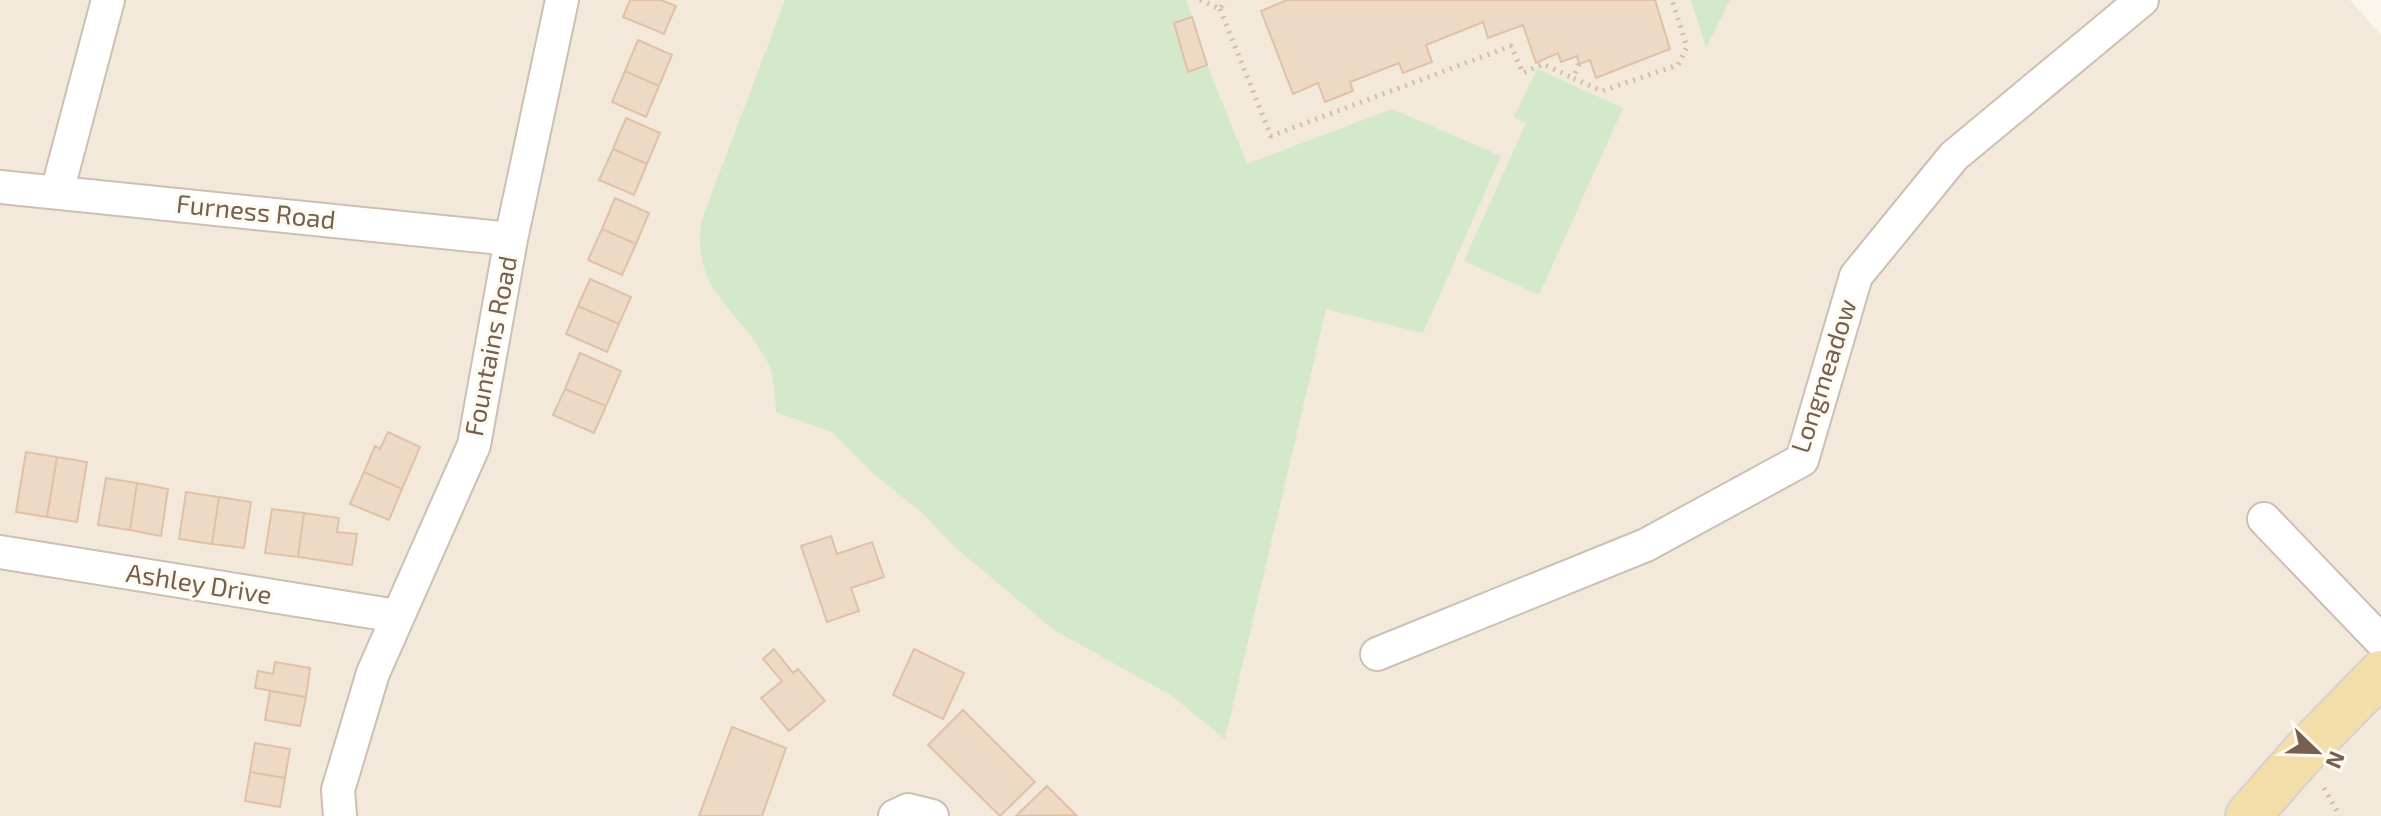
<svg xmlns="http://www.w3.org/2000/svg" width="2381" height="816" font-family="'Exo 2',sans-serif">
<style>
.residential{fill:#f2e9da}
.green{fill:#d4e8ca}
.building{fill:#eed9c5;stroke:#e0c1a7;stroke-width:2}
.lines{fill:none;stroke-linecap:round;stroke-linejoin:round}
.street-casing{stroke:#cdbfb2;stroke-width:36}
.primary-casing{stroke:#d8d2ce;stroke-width:48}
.path{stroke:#d4bca8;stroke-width:5;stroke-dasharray:2 6;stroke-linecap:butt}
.street{stroke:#fff;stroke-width:32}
.primary{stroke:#f3deaa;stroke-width:44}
.labels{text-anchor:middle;stroke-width:6;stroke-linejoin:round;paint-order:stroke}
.street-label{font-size:26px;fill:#756050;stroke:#fefaf2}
</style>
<rect width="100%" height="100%" fill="#fbf6eb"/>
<!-- residential -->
<path class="residential" d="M0,0H2350L2381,35V816H0Z"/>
<!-- green -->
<path class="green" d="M785,0H1186L1192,17L1174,23L1187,71L1207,65L1247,164L1392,109L1501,156L1423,333L1326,309L1225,739L1169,694L1054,630L956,548L920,511L876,476L832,432L776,412C776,400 773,373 768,363C740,308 692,294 701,222Z
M1691,0H1730L1706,48Z
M1537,69L1623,108L1539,295L1464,261L1526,123L1514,117Z"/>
<!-- building -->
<path class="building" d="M630,0H661L676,6L664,34L623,17Z
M1287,0H1655L1670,49L1596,78L1590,60L1579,64L1577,56L1561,62L1558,53L1536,63L1523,25L1488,38L1483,22L1426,45L1432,62L1403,73L1399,63L1350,82L1353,91L1325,102L1318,83L1293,94L1261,11Z
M1192,17L1207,65L1188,72L1174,23Z
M638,40L672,55L659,86L625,71Z
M625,71L659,86L646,117L612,102Z
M626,118L660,133L647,164L613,149Z
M613,149L647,164L634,195L599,180Z
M615,198L649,213L636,244L602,229Z
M602,229L636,244L622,275L588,260Z
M590,279L631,297L619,324L578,306Z
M578,306L619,324L607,352L566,334Z
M580,353L621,371L606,406L565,389Z
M565,389L606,406L594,433L553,415Z
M388,432L420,447L402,489L364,472L375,446L380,449Z
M26,452L57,457L47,517L16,512Z
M57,457L87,462L77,522L47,517Z
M364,472L402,489L389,520L350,504Z
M106,478L137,483L130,530L98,525Z
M137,483L168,489L161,536L130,530Z
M186,492L219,497L212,544L179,539Z
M219,497L251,502L244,548L212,544Z
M272,509L304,513L298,557L265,553Z
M304,513L339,518L337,532L357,534L352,565L298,557Z
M831,536L837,554L872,542L884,577L851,588L859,611L827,622L801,546Z
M774,649L793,673L798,669L825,701L789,731L761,698L782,681L763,659Z
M914,649L964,673L943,719L893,695Z
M275,662L310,668L306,697L255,688L258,671L273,674Z
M270,691L306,697L300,726L265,720Z
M963,710L1035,782L1000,816L928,745Z
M732,727L786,748L762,816H699Z
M255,743L290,749L285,778L250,772Z
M250,772L285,778L280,807L245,801Z
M1047,786L1076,815L1016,816Z"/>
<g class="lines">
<defs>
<path id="street" d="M0,187L511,239
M57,192L108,0
M2264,519L2381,641
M0,552L397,616
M1377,654L1646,545L1802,460L1856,276L1954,156L2142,0
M340,816L338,790L373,673L474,445L511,239L562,0
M895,816L908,810L932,816"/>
<path id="primary" d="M2248,816L2304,752L2381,673"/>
</defs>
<!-- street casing -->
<use href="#street" class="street-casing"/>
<!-- primary casing -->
<use href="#primary" class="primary-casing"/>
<!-- path -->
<path class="path" d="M1200,0L1220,9L1225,0
M1220,9L1271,136L1511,46L1523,73L1543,64L1573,78
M1579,64L1573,78L1602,91L1678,65L1687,47L1672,0
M2324,788L2340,816"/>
<!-- street -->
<use href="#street" class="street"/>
<!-- primary -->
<use href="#primary" class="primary"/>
</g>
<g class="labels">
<!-- street labels -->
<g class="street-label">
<text transform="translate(256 212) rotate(6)" y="9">Furness Road</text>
<text transform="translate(491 346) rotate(-79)" y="9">Fountains Road</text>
<text transform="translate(1824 376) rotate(-72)" y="9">Longmeadow</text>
<text transform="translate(199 584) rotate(9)" y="9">Ashley Drive</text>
</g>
</g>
<!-- north arrow -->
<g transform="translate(2317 752) rotate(113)" stroke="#fefaf2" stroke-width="6" paint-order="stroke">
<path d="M0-6L14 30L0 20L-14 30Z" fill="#756050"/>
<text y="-12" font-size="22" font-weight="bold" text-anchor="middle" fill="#756050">N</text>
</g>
</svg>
